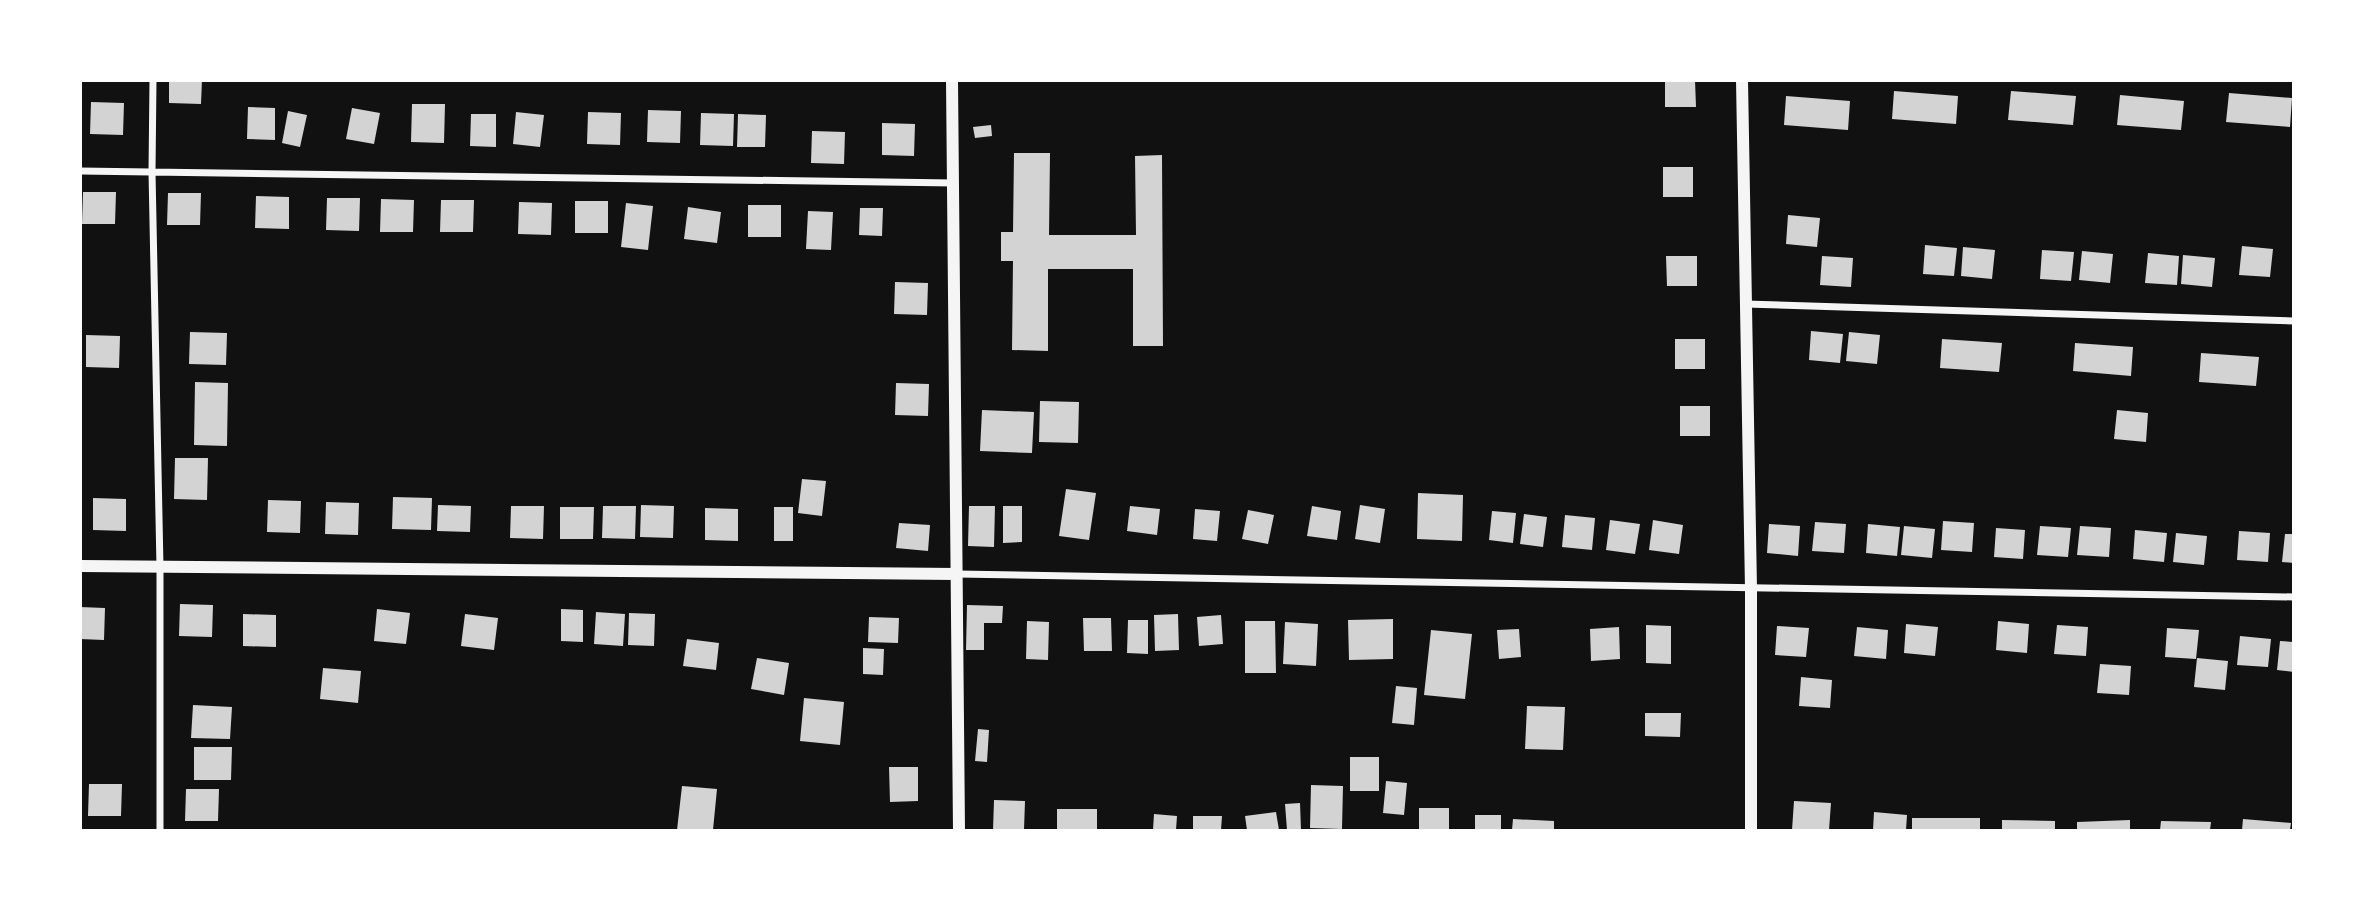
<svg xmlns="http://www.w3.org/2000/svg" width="2374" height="911" font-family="Commissioner,sans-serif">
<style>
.building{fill:#d3d3d3}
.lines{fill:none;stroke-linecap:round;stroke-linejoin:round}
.minor{stroke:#f5f5f5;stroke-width:7}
.tertiary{stroke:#f5f5f5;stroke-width:12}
</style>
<rect width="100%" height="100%" fill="#111"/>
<!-- building -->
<path class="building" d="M169,80H202L201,104L169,103Z
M1665,80H1695L1696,107H1665Z
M1894,91L1958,96L1956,124L1892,119Z
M2011,91L2076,96L2073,125L2008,120Z
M2229,93L2292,98L2290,127L2226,122Z
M2120,95L2184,101L2181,130L2117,125Z
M1786,96L1850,101L1848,130L1784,125Z
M91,102L124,103L123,135L90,134Z
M412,104H445L444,143L411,142Z
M248,107L275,108V140L247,139Z
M352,108L380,113L374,144L346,139Z
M648,110L681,111L680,143L647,142Z
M288,111L307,115L300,147L282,143Z
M516,112L544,115L540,147L513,144Z
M588,112L621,113L620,145L587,144Z
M701,113L734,114L733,146L700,145Z
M471,114H496V147L470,146Z
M738,114L766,115L765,147H737Z
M882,123L915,124L914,156L882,155Z
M991,125L992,136L975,138L973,127Z
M812,131L845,132L844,164L811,163Z
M1014,153H1050L1049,235H1136L1135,156L1162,155L1163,346H1133V269H1048V351L1012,350L1013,261H1001V232H1013Z
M1663,167H1693V197H1663Z
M83,192H116L115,224H82Z
M168,193H201L200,225H167Z
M256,196L289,197V229L255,228Z
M327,198H360L359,231L326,230Z
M381,199L414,200L413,232H380Z
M441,200H474L473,232H440Z
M575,201H608V233H575Z
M519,202L552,203L551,235L518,234Z
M626,203L653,206L648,250L621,247Z
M748,205H781V237H748Z
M688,207L721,212L717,243L684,239Z
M860,208H883L882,236L859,235Z
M808,211L833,212L831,250L806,249Z
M1788,215L1820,218L1817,247L1786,244Z
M1925,245L1957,248L1954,276L1923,274Z
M2242,246L2273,249L2270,277L2239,275Z
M1963,247L1995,250L1992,279L1961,276Z
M2042,250L2074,252L2071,281L2040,279Z
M2082,251L2113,254L2110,283L2079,280Z
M2148,253L2179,256L2177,285L2145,283Z
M2183,255L2215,258L2212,287L2181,284Z
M1666,256H1697V286H1667Z
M1822,256L1853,258L1851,287L1820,285Z
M895,282L928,283L927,315L894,314Z
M1811,331L1843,334L1840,363L1809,360Z
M190,332L227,333L226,365L189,364Z
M1849,332L1880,335L1877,364L1846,361Z
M86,335L120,336L119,368L86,367Z
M1675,339H1705V369H1675Z
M1942,339L2002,343L1999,372L1940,368Z
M2075,343L2133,347L2131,376L2073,371Z
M2201,353L2259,357L2256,386L2199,382Z
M195,382L228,383L227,446L194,445Z
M896,383L929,384L928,416L895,415Z
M1040,401L1079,402L1078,443L1039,442Z
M1680,406H1710V436H1680Z
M982,410L1034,412L1032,453L980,451Z
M2117,410L2148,413L2146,442L2114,439Z
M175,458H208L207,500L174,499Z
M802,479L826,481L822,516L798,513Z
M1066,489L1096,493L1089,540L1059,536Z
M1418,493L1463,495L1462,541L1417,539Z
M393,497L432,498L431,530L392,529Z
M93,498L126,499V531L93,530Z
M268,500L301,501L300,533L267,532Z
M326,502L359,503L358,535L325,534Z
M438,505L471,506L470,532L437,531Z
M641,505L674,506L673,538L640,537Z
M1360,505L1385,509L1380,543L1355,539Z
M511,506H544L543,539L510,538Z
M603,506H636L635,539L602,538Z
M969,506H995L994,547L968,546Z
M1003,506H1022V542L1003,543Z
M1130,506L1160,509L1157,535L1127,531Z
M1312,506L1341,511L1337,540L1307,536Z
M560,507H594L593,539H560Z
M774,507H793V541H774Z
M705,508L738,509V541L705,540Z
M1195,509L1220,511L1217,541L1193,539Z
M1248,510L1274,515L1268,544L1242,539Z
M1492,511L1516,513L1513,543L1489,540Z
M1524,514L1547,517L1543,547L1520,544Z
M1565,515L1595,518L1592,550L1562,547Z
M1610,520L1640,524L1635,554L1606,550Z
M1653,520L1683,525L1679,554L1649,550Z
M1943,521L1974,523L1972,552L1941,550Z
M1815,522L1846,524L1844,553L1812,551Z
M899,523L930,525L928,551L896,548Z
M1769,524L1800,526L1798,556L1767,553Z
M1868,524L1900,527L1897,556L1866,553Z
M1904,526L1935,529L1932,558L1901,555Z
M2040,526L2071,528L2068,557L2037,555Z
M2080,526L2111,528L2109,557L2077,555Z
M1996,528L2025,530L2023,559L1994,557Z
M2135,530L2167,533L2164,562L2133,559Z
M2239,531L2270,533L2268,562L2237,560Z
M2176,533L2207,536L2204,565L2173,562Z
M2285,534H2294V563L2282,562Z
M180,604L213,605L212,637L179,636Z
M967,605L1003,606L1002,623H984V650H966Z
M80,607L105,608L104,640L80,639Z
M377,609L410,613L406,644L374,641Z
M561,609L583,610V642L561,641Z
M596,612L625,614L623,646L594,644Z
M629,613L655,614L654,646L628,645Z
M243,614L276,615V647L243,646Z
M465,614L498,618L494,650L461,646Z
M1178,614L1179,650L1155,651L1154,615Z
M1221,615L1223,644L1199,646L1197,617Z
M869,617L899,618L898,643L868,642Z
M1083,618H1111L1112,651H1084Z
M1393,619V659L1349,660L1348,620Z
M1128,620H1148V654L1127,653Z
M1027,621L1049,622L1048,660L1026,659Z
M1245,621H1275L1276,673H1245Z
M1998,621L2029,624L2027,653L1996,650Z
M1285,622L1318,624L1316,666L1283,664Z
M1906,624L1938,627L1935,656L1904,653Z
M1646,625L1671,626V664L1646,663Z
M2057,625L2088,627L2086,656L2054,654Z
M1777,626L1809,628L1806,657L1775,655Z
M1619,627L1620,659L1591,661L1590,629Z
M1857,627L1888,630L1886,659L1854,656Z
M2167,628L2199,630L2196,659L2165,657Z
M1519,629L1521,657L1499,659L1497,630Z
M1431,630L1472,634L1465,699L1424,695Z
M2240,636L2271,639L2268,667L2237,665Z
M687,639L719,643L716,670L683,666Z
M2280,641L2294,642V672L2277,670Z
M863,648L884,649L883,675L863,674Z
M757,658L789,663L784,695L751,689Z
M2197,658L2228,661L2225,690L2194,687Z
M2100,664L2131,666L2129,695L2097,693Z
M323,668L361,671L358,703L320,699Z
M1801,677L1832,680L1830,708L1799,706Z
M1396,686L1417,688L1414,725L1392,723Z
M804,698L844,702L840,745L800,741Z
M193,705L232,707L230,739L191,738Z
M1527,706L1565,707L1563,750L1525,749Z
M1645,713H1681L1680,737L1645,736Z
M978,729L989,730L987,762L975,761Z
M194,747H232L231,780H194Z
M1350,757H1379V791H1350Z
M889,767H918V801L890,802Z
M1386,781L1407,783L1404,815L1383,813Z
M89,784H122L121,816H88Z
M1311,785L1343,786L1342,829L1310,828Z
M682,786L717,789L713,830H677Z
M186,789H219L218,821H185Z
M994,800L1025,801L1024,830H993Z
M1794,801L1831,803L1829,830H1792Z
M1300,803L1301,830H1287L1285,804Z
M1419,808H1449V830H1419Z
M1057,809H1097V830H1057Z
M1276,812L1279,830H1247L1245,816Z
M1874,812L1907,815L1906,830H1873Z
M1154,814L1177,816L1176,830H1153Z
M1475,815H1501V830H1475Z
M1193,816H1222L1221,830H1193Z
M1912,818H1980V830H1912Z
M1513,819L1554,821V830H1512Z
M2243,819L2291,823L2290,830H2242Z
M2002,820L2055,821V830H2002Z
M2130,820V830H2077V822Z
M2161,821L2211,822L2210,830H2160Z"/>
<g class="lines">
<!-- minor -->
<path class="minor" d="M153,80L152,172L160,567V830
M80,171L954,183
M1745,304L2294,321
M957,574L2294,597"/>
<!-- tertiary -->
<path class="tertiary" d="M952,80L959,830
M1742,80L1751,589V830
M80,566L957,574"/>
</g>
<!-- border -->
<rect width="2374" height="911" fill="none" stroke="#ffffff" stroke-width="164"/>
</svg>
